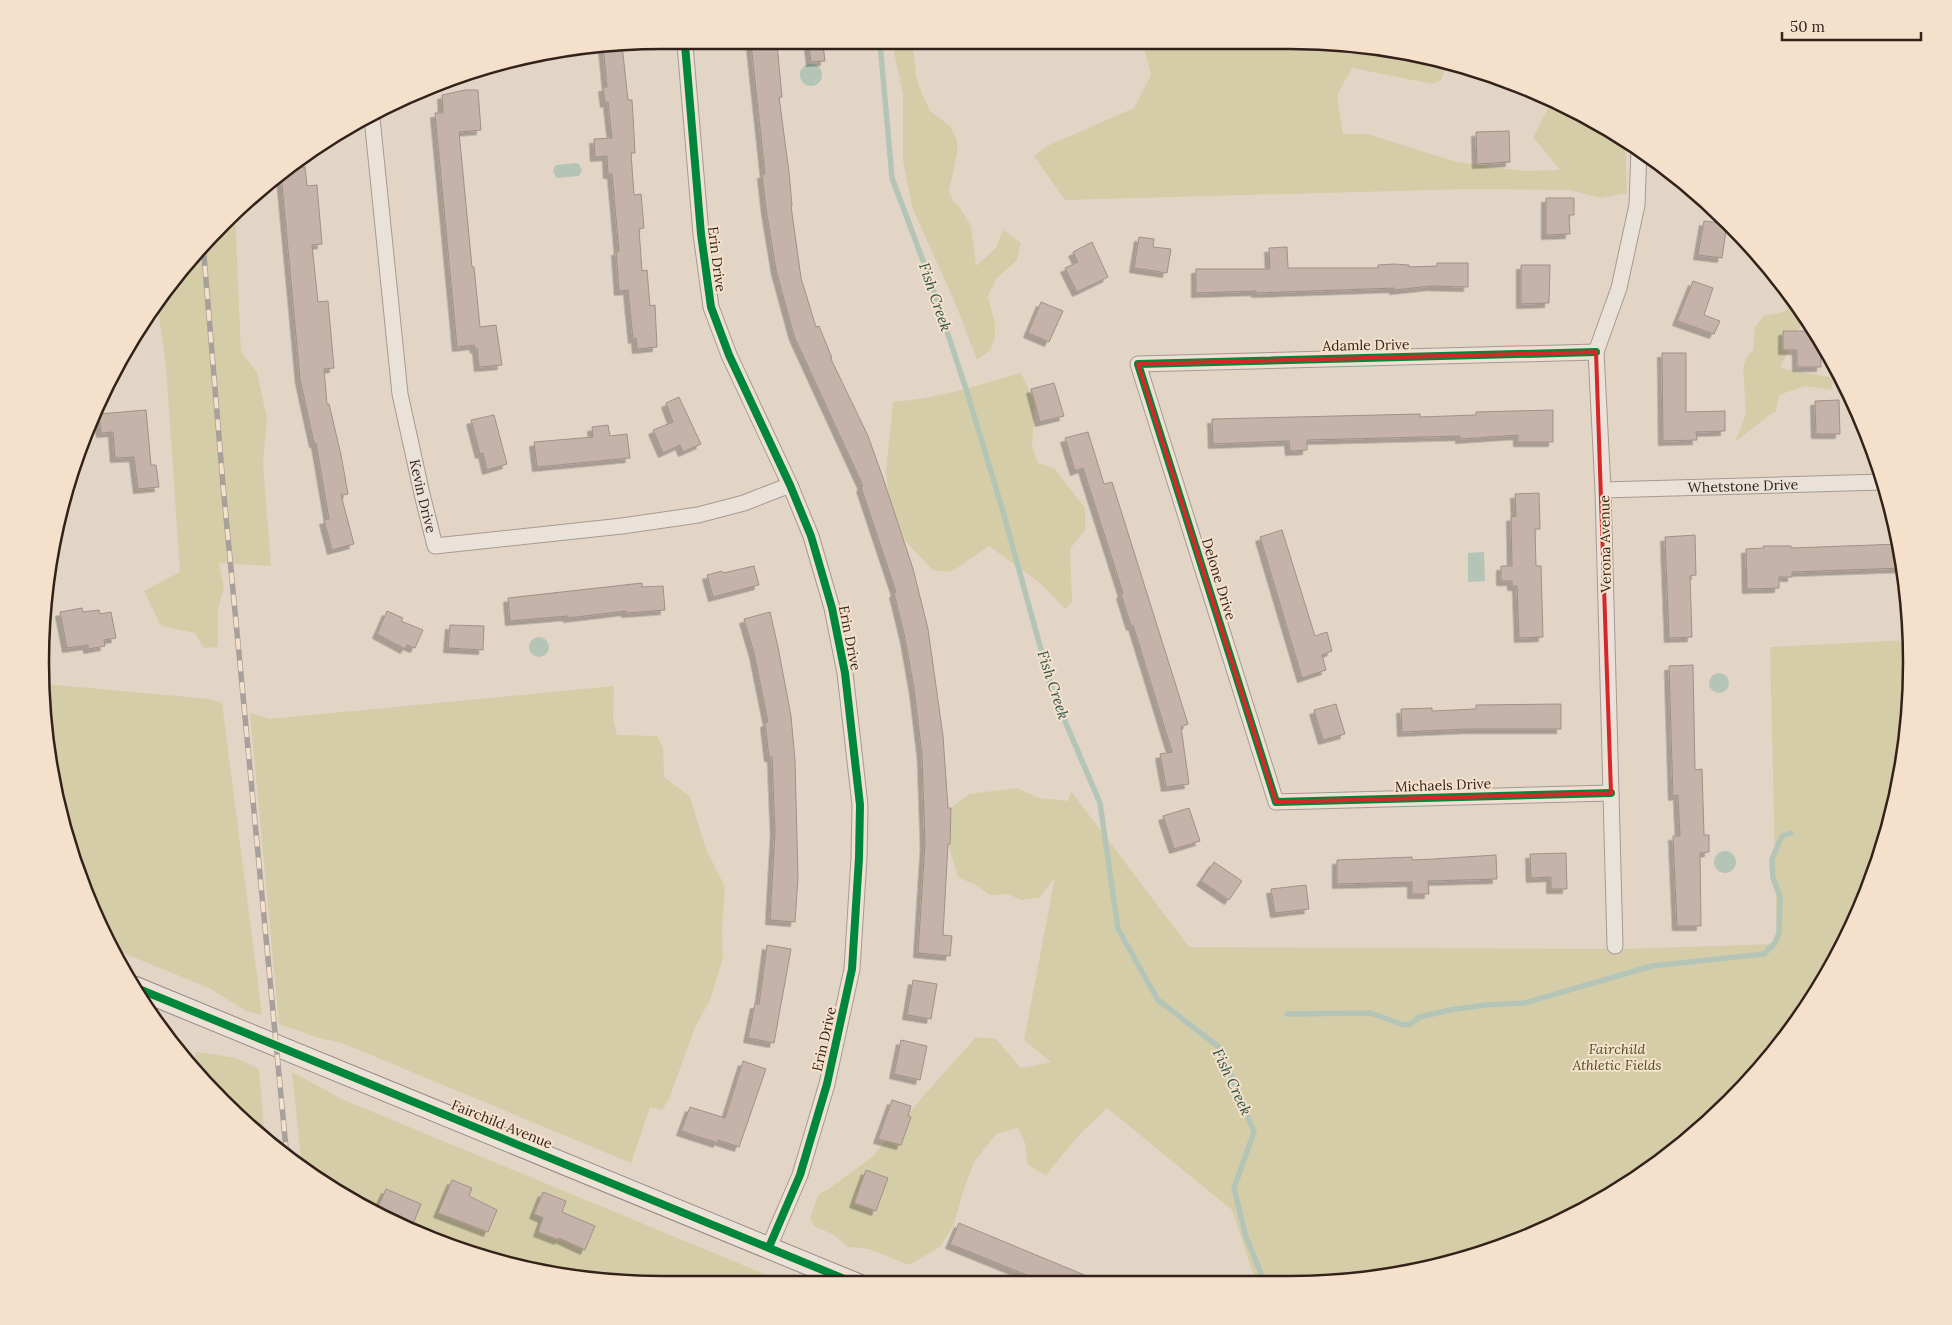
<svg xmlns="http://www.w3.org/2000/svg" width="1952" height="1325" font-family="Lora,serif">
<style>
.green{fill:#d5cda8}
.water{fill:#b4c5b7}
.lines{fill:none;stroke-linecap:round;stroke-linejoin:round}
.stream{stroke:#b4c5b7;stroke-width:5.5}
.building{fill:#c5b2a8;stroke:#a19087;filter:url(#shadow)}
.street-casing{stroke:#a69a90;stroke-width:17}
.secondary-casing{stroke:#968a81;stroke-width:23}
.street{stroke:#eae2d9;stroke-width:15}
.secondary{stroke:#eae2d9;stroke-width:21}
.rail-casing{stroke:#a8a09a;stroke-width:5.5}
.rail{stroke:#f5e1cb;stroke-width:4;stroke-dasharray:11;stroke-linecap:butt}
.cycleway-casing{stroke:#f5e1cb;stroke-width:11}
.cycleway{stroke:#00873e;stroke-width:8}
.marked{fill:none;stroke:#d62828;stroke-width:4;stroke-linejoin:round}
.labels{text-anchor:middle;stroke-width:4;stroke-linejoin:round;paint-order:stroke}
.street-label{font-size:14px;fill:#33221a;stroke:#f5e1cb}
.park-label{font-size:14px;font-style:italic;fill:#4c5021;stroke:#f5e1cb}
.water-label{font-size:15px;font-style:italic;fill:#295449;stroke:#f5e1cb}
.rim{fill:none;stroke:#33221a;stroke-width:2.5}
</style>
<defs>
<filter id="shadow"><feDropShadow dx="-4.5" dy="4.5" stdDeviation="0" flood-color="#0004"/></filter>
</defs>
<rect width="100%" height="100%" fill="#e2d5c6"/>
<!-- green -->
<path class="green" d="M1290,40L1411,52L1439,62L1445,70L1441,80L1433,84L1352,68L1337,95L1343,134H1367L1457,162L1522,171L1560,170L1533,137L1553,100L1565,104L1625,139L1627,193L1601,198L1569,190L1468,189L1065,200L1034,156L1047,146L1134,108L1151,75L1142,41Z
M892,43H913L916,77L922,94L930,111L951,127L957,141V153L949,191L954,203L959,206L971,226L976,266L996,248L1003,230L1021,243L1017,260L996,279L988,296L995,324V338L990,350L977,360L956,305L912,207L903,160V94Z
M235,212L241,352L257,372L267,419L263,463L271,566L219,563L224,587L218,609V647L204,648L195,633L161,626L144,591L180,572L166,367L157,303L169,283L223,222Z
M1796,303L1806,315L1780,368L1834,378L1831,390L1805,386L1779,395L1776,412L1772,413L1735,442L1746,414L1743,368L1747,357L1753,350L1755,327L1764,316L1783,312Z
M1021,373L1035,403L1032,448L1038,463L1054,468L1085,508V530L1070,549L1072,602L1065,609L1040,583L989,546L951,572L933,570L892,527L886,471L893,402C937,399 979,385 1021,373Z
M1910,640L1912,662L1900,784L1865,900L1807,1008L1730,1102L1636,1180L1528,1237L1411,1273L1290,1285H1257L1232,1210L1107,1108L1078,1136L1046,1175L1028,1165L1025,1143L1018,1128L996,1134L974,1162L964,1189L953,1226L940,1247L909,1265L869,1249L848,1247L834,1235L814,1226L810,1218L819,1194L827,1190L871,1158L926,1093L976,1037L996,1039L1021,1068L1051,1062L1024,1040L1055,877L1040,897L1021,900L1008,894L990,895L978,886L958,877L949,847L951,808L969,794L1017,788L1039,798L1068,801L1071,791L1189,947L1619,949L1777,944L1770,647Z
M45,684L210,699L222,703L262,1015L246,1011L209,988L111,948L87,900L52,784Z
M614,686L613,719L617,735L657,736L663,747L664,777L690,797L706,849L725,887L722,932L723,958L710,1000L695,1027L669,1099L662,1110L650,1107L631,1163L342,1043L319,1038L279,1024L250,713L269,719Z
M197,1052L236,1058L259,1069L265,1140L230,1110L232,1102L220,1092L210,1087L191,1062Z
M292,1072L344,1100L791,1285H663L541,1273L387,1221L302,1168Z"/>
<!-- water -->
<path class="water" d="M800 75a11 11 0 1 1 22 0a11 11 0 1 1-22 0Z
M576,163L579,164L582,170L579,176L556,178L553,170L556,165Z
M1484,552L1485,581L1468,582V553Z
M529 647a10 10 0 1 1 20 0a10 10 0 1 1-20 0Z
M1709 683a10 10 0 1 1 20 0a10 10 0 1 1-20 0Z
M1714 862a11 11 0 1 1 22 0a11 11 0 1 1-22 0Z"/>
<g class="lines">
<!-- stream -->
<path class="stream" d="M880,43L892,178L928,274L967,392L1002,508L1053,693L1100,803L1118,929L1158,1000L1219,1047L1254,1132L1234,1188L1246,1237L1266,1285
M1287,1014L1371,1013L1403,1025L1410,1024L1420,1017L1450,1010L1485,1005L1524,1003L1652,966L1764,954L1775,943L1779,933L1780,896L1773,878L1772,859L1782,836L1791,833"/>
</g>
<!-- building -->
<path class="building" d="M751,44H777L782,97H779L789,172L792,206H791L801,278L816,327L819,326L832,358L831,359L868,436L883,478L913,569L928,629L943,736L948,808H951L950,844H948L943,935L952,936L950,956L918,953L925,844L922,755L914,689L905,638L894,593L896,592L861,487L863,486L794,336L776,270L766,209L762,174H765Z
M809,44H823L825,61L811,62Z
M603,45H622L628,100H632L633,115L635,153H631L634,195L641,194L644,228L639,229L642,271L647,270L650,306L655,305L657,347L637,349L636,338L633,339L628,290L619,291L616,251H619L612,174H608L607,156L595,157L594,139L612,138L608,102L605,103L603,87H607Z
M465,90H478L481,130L459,132L472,267H474L480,327L496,325L502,365L479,367L477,348L475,349L474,345L457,347L435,113H443L442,95Z
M1509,131L1510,162L1477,164L1476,132Z
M305,167L307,186L317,185L322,244L312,245L318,302L328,301L334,368L324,369L327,404H329L341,455L348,494L341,495L354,544L332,550L324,520L329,519L316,443H314L300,379L281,174L288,169Z
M1546,198H1574V215H1569L1570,234L1546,235Z
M1704,221L1727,224L1722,258L1698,255Z
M1139,237L1154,239L1153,247L1171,249L1167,273L1134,268Z
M1092,242L1108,277L1077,292L1065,268L1078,262L1073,252Z
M1287,247L1288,268H1378V265L1394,264L1409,265V267L1437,266V263H1468V287L1432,286L1394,290V288L1256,293V291L1196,293V269H1270L1269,248Z
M1521,265H1550L1549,303L1521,304Z
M1693,281L1713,288L1704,315L1720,321L1714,334L1677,321Z
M1041,302L1063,311L1049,342L1028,333Z
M1783,331H1815L1821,342V367H1797V350H1783Z
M1662,353H1686V412L1725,411V431L1696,432L1697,440L1663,441Z
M1054,383L1064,416L1040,422L1031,389Z
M679,397L701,444L683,452L680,445L663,453L653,430L673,422L666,403Z
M1839,400L1840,434H1816L1815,401Z
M146,410L151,465H156L159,487L138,489L134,457L115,458L113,432L101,433L99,414Z
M1553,410V442H1518V435L1460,439V436L1307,440V450L1290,451L1289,441L1213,444L1212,419L1420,414V417L1476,415V412Z
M494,415L507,464L487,470L483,453L480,454L471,420Z
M608,425L610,436L627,434L630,458L537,467L534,442L593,437L592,427Z
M1088,432L1104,484L1112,482L1188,724L1181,727L1189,784L1166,787L1160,754L1172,752L1133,625L1131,626L1121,594L1123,593L1083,468L1075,471L1065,438Z
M1539,493L1540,529H1535L1536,566H1541L1543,637L1519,638L1517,586H1512V581H1501V566H1512L1511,517L1516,516L1515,494Z
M1282,530L1315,636L1327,632L1332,651L1322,655L1326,670L1302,678L1260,537Z
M1695,535L1696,575L1690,576L1692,637L1669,638L1665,537Z
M1900,544L1903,568L1792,572V577H1779V588L1747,589L1746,549L1764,548L1763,546H1791V548Z
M754,566L759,585L713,597L707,575L722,571L723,573Z
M642,583V587L663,586L665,610L626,613V611L568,618V616L510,621L508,598Z
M82,608L83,612L99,610L100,614L111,612L116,638L104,640L105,646L88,649V645L67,648L60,612Z
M387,611L403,618L401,621L423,630L415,648L407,645L405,649L377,634Z
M770,612L778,647L791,716L795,760L798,878L795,922L770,920L775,831L772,757H769L765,723L768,722L754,653L744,619Z
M450,625L484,626L483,650L448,648Z
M1693,665L1695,770L1702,769L1704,835H1709V852L1700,853L1701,926H1677L1673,836H1680L1678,795L1673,796L1669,666Z
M1336,704L1345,734L1323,740L1314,710Z
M1561,704V729H1467L1402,732L1401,709L1432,708V711L1476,709V705Z
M1189,808L1200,841L1174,849L1163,816Z
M1566,853L1567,889H1551V877L1531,878L1530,854Z
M1496,855L1497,879L1428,881L1429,894H1412V882L1337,884V860L1412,857V860L1433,859Z
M1214,862L1242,881L1229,900L1201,881Z
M1306,885L1309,909L1275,913L1271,889Z
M767,945L791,949L774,1043L748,1038L755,1004H759Z
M913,980L937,984L931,1019L907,1015Z
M901,1040L927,1046L920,1080L894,1074Z
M743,1061L766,1069L739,1147L718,1140V1143L681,1131L690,1107L725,1118Z
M892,1100L911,1106L908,1116L911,1117L901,1145L878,1139Z
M866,1170L888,1178L876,1211L854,1203Z
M452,1180L472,1188L469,1196L497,1210L488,1232L438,1213Z
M386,1189L421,1204L411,1229L387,1221L375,1213Z
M543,1192L566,1201L562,1212L595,1226L585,1250L559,1238V1240L538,1232L543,1218L534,1214Z
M959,1223L1106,1284L1105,1285H1051L950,1244Z"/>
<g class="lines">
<defs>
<g id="street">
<path d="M685,45L701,234L711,307L729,355L790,485L811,536L832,608L845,673L860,805L859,858L852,969L827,1084L800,1175L769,1247"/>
<path id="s1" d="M372,118L400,394L422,494L435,546L622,526L698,515L744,503L790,485"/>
<path d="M1596,352L1138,364L1276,802L1611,793"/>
<path id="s2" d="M1603,490L1882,482"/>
<path d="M1615,946L1603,490L1596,352L1619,288L1637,205L1639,148"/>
</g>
<path id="secondary" d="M134,987L859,1285"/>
</defs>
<!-- street casing -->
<use href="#street" class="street-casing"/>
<!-- secondary casing -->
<use href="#secondary" class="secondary-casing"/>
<!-- street -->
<use href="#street" class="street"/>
<!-- secondary -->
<use href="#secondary" class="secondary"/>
<defs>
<path id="rail" d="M203,244L223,485L287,1159"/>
</defs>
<!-- rail casing -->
<use href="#rail" class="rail-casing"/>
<!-- rail -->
<use href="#rail" class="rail"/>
<defs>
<path id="cycleway" d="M685,45L701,234L711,307L729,355L790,485L811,536L832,608L845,673L860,805L859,858L852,969L827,1084L800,1175L769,1247
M1596,352L1138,364L1276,802L1611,793
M134,987L859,1285"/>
</defs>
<!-- cycleway casing -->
<use href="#cycleway" class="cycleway-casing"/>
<!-- cycleway -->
<use href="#cycleway" class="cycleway"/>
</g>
<!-- marked area -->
<path class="marked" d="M1596,352L1611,793L1276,802L1138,364Z"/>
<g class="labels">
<!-- street labels -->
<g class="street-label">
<text transform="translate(717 259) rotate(83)" y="5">Erin Drive</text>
<text transform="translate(1366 345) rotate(-1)" y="5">Adamle Drive</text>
<text dy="5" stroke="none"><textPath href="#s2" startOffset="140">Whetstone Drive</textPath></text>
<text dy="5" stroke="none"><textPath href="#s1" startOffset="382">Kevin Drive</textPath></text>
<text transform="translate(1605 544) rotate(-91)" y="5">Verona Avenue</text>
<text transform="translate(1219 579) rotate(73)" y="5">Delone Drive</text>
<text transform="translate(850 638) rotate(79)" y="5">Erin Drive</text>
<text transform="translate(1443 785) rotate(-2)" y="5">Michaels Drive</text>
<text transform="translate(824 1039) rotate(-77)" y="5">Erin Drive</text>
<text transform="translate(502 1124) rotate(22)" y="5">Fairchild Avenue</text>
</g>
<!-- park labels -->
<g class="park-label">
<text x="1617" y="1054">Fairchild<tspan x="1617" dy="16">Athletic Fields</tspan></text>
</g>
<!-- water labels -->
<g class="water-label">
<text transform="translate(935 297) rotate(71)" y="5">Fish Creek</text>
<text transform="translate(1053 685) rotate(72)" y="5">Fish Creek</text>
<text transform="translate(1232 1082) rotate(65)" y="5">Fish Creek</text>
</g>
</g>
<!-- crop -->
<path d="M0 0H1952V1325H0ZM662 49H1290A613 613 0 0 1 1903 662V663A613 613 0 0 1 1290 1276H662A613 613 0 0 1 49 663V662A613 613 0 0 1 662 49Z" fill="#f5e1cb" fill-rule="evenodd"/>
<path class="rim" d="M662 49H1290A613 613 0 0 1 1903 662V663A613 613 0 0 1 1290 1276H662A613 613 0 0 1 49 663V662A613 613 0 0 1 662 49Z"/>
<!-- scale -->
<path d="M1782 32v8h139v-8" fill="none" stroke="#33221a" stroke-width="2.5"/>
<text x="1790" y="32" font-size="15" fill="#33221a" stroke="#f5e1cb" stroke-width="4" paint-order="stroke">50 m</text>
</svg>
